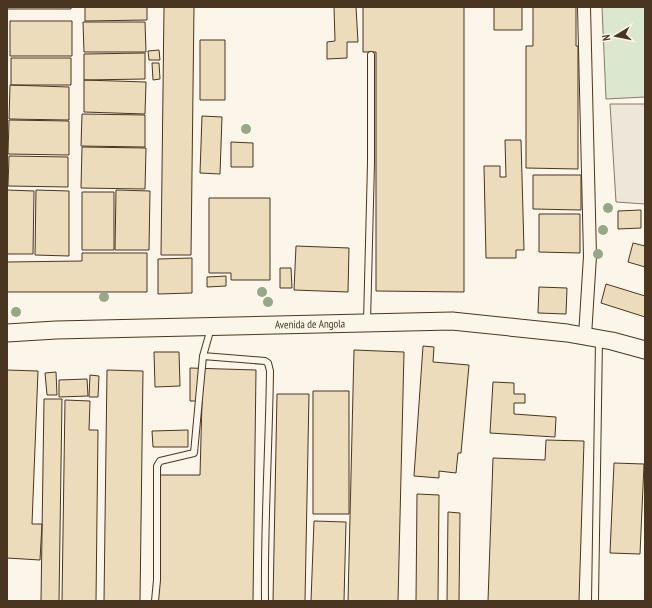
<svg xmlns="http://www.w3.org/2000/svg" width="652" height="608" font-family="'PT Sans Narrow',sans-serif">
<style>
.green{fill:#dce7d0;stroke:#887966}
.parking{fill:#ede7d9;stroke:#887966}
.building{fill:#ecdcbc;stroke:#4a3520}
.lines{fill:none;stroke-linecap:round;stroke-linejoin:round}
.service-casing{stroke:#4a3520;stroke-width:8}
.minor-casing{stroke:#4a3520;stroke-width:14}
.secondary-casing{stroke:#4a3520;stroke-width:19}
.service{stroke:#fbf6e9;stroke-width:6}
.minor{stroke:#fbf6e9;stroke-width:12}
.secondary{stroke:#fbf6e9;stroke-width:17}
.tree{fill:#96a887}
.labels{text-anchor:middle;stroke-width:3;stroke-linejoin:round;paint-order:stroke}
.street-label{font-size:11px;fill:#4a3520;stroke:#fbf6e9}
</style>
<rect width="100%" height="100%" fill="#fbf6e9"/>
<!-- green -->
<path class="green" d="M602,7H645V97L606,99Z"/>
<!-- parking -->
<path class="parking" d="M610,104H645V204L616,202Z"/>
<!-- building -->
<path class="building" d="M7,7H71V9H7Z
M85,7H147V20L85,21Z
M164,7H194L191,255H161Z
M334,7H356L358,42H347V58L327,59V42L335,41Z
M363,7H464V292L376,291V52H363Z
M494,7H522V30H494Z
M533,7H576V46H578V169L526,168V46H533Z
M10,21H72V56H10Z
M83,22H145L146,52H84Z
M200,40H225V100H200Z
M159,50L160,60H149L148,51Z
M145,53V79L84,80V54Z
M11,58H71V85H11Z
M152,63H159L160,79L153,80Z
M84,80L146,82L145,114L84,112Z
M10,85L69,87V120L9,119Z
M82,114L145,115V147L81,146Z
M202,116L222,117L220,174L200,173Z
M9,120L69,121V155L8,154Z
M505,140H521L524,250H516V258H486L484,166H500V177H506Z
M231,142L253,143V167H231Z
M82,147L146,148L145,189L81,188Z
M9,156L68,157V187L8,186Z
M533,175H581V210L533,209Z
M7,190L34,191L33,254H7Z
M36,190L69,191V256L35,255Z
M116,190L150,191L149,250H115Z
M82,192H114V250H82Z
M209,198H270V280H231V273H209Z
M641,210V228L618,229V211Z
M539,214H580V253L539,252Z
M633,243L645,246V267L628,262Z
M296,246L349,248L348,292L294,290Z
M82,253H147V292H7V262L82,261Z
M192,258V293L158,294V259Z
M280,268H291L292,288H280Z
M226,276V286L207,287V277Z
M606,284L645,296V317L601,303Z
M539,287L567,288L566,314L538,313Z
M423,346L434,347L433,362L469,365L461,453H458L456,473L439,471V478L414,476Z
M354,350L404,352L398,601H348Z
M154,352H179L180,386L155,387Z
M190,368L256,370L253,601H155L156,475H200L202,401H190Z
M7,370L38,371L32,524H42L40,560L7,558Z
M107,370L143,371L140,601H104Z
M56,372L57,395H47L45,373Z
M90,375L99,376L98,397H89Z
M87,379L88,396L59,397V380Z
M493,382L514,383V394H525V403H514V414L556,417L555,437L490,433Z
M313,391H349V514H313Z
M277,394H309L305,601H273Z
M44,399H62L59,601H41Z
M65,400L90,401L89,430H98L96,601H62Z
M188,430V447H153L152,431Z
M546,440L584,441L579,601H488L493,458L545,460Z
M614,463L644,464L640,554L610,553Z
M417,494L439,495L438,601H416Z
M448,512L460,513L459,601H447Z
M314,521L346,522L344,601H311Z"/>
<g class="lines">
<defs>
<path id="service" d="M367,322L371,163V55
M203,356L265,361L268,363L270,371C269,448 264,524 265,601
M155,601L157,580V466L160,461L194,453L203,356L211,328
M595,601L599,340"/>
<path id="minor" d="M584,7L590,256L585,336"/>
<path id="secondary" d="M7,333L56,330L452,321L567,333L612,341L645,350"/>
</defs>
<!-- service casing -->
<use href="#service" class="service-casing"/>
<!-- minor casing -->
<use href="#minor" class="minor-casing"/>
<!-- secondary casing -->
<use href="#secondary" class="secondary-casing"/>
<!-- service -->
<use href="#service" class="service"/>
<!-- minor -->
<use href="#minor" class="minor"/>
<!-- secondary -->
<use href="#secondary" class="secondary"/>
</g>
<!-- trees -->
<g class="tree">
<circle cx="246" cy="129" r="5"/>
<circle cx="608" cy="208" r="5"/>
<circle cx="603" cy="230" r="5"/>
<circle cx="598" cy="254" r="5"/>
<circle cx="262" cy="292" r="5"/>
<circle cx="104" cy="297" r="5"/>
<circle cx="268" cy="302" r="5"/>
<circle cx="16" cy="312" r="5"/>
</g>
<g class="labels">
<!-- street labels -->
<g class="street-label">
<text transform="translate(310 324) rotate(-1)" y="4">Avenida de Angola</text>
</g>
</g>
<!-- border -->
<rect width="652" height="608" fill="none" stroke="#4a3520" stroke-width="16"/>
<!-- north arrow -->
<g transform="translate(616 36) rotate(260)" stroke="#fbf6e9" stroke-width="3" paint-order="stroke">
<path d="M0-3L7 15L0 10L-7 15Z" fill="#4a3520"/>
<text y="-6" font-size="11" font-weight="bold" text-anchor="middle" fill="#4a3520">N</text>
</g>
</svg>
